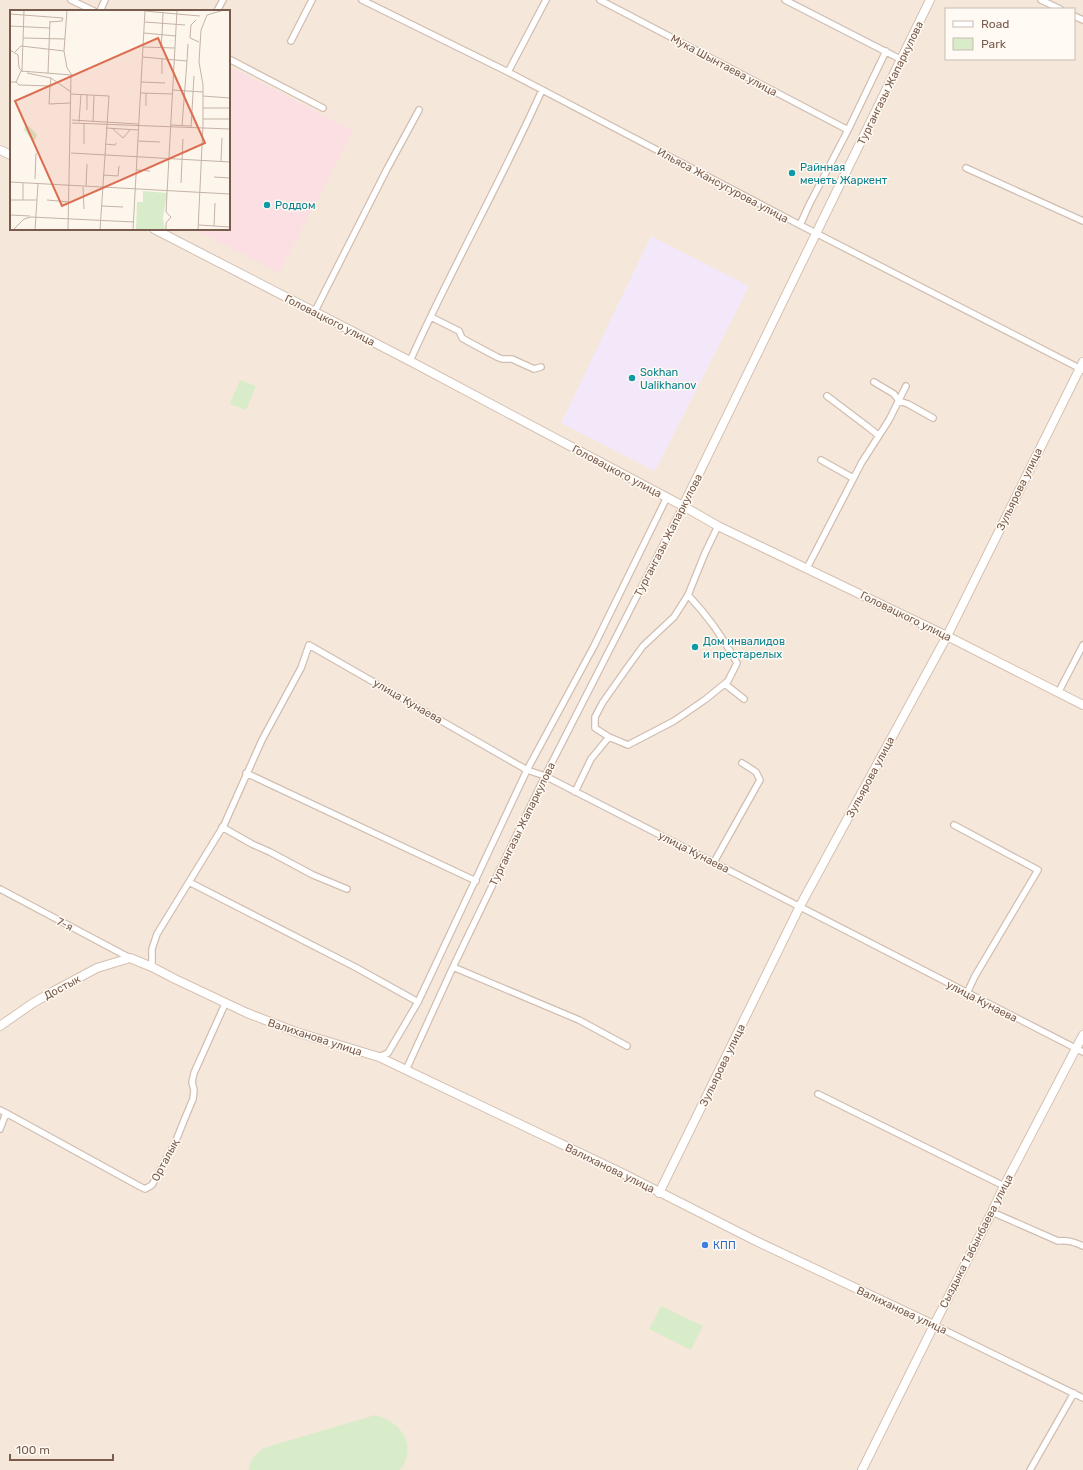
<svg xmlns="http://www.w3.org/2000/svg" width="1083" height="1470" font-family="Rubik,sans-serif">
<style>
.residential{fill:#f5e8da;fill-rule:evenodd}
.education{fill:#f3e8fa}
.medical{fill:#fbdfe3}
.green{fill:#d8ecc9}
.lines{fill:none;stroke-linecap:round;stroke-linejoin:round}
.street-casing{stroke:#d1beb0;stroke-width:8}
.secondary-casing{stroke:#d6c0b0;stroke-width:10}
.street{stroke:#fff;stroke-width:5.5}
.secondary{stroke:#fff;stroke-width:8}
.culture-dot{fill:#0f9aa8;stroke:#fffaf3;stroke-width:1.5}
.shop-dot{fill:#3f7fe0;stroke:#fffaf3;stroke-width:1.5}
.labels{text-anchor:middle;stroke-width:3;stroke-linejoin:round;paint-order:stroke}
.street-label{font-size:11px;fill:#7a5c4d;stroke:#fffaf3}
.culture-label{font-size:11px;fill:#0d838f;stroke:#fffaf3;text-anchor:start}
.shop-label{font-size:11px;fill:#366cbe;stroke:#fffaf3;text-anchor:start}
.inset-road{fill:none;stroke:#c5b3a7;stroke-width:1}
.view{fill:#dc6d51;fill-opacity:0.15;stroke:#dc6d51;stroke-width:2}
.inset-edge{fill:none;stroke:#7a5c4d;stroke-width:2}
</style>
<rect width="100%" height="100%" fill="#fdf6ec"/>
<!-- residential -->
<path class="residential" d="M0,0H1083V1470H0ZM946,9H1074V59H946ZM11,11H229V229H11Z"/>
<!-- education -->
<path class="education" d="M651,236L749,286L655,471L561,423Z"/>
<!-- medical -->
<path class="medical" d="M229,66L353,131L279,273L195,229H229Z"/>
<!-- green -->
<path class="green" d="M240,380L256,386L246,410L230,404Z
M661,1306L703,1326L691,1350L649,1329Z
M375,1415C395,1420 413,1436 406,1459C405,1463 402,1467 400,1470H249C250,1459 255,1455 264,1448Z"/>
<g class="lines">
<defs>
<path id="street" d="M71,0L94,11
M362,0L508,72L800,225L1083,370
M600,0L848,130
M785,0L902,60
M1041,0L1060,9
M100,11L105,0
M217,11L223,0
M1074,16L1083,20
M291,41L312,0
M229,59L323,108
M508,72L546,0
M966,168L1083,221
M800,225L809,205L848,130L886,51
M315,311L387,169L419,110
M431,317L459,331L462,338L469,342L497,357L502,359H512L534,369L541,367
M410,361C451,269 501,182 542,90
M874,382L894,394L899,401L908,404L933,418
M827,396L868,427L878,435
M821,460L853,478
M807,568L862,462L889,420L906,386
M725,684L744,699
M1058,693L1083,645
M609,737L628,745L674,721L706,699L728,681L737,663C724,639 707,615 688,595
M246,773L476,881
M575,792L591,759L609,737L595,728V717L603,702L627,668L643,646L674,617L688,595L705,553L718,526
M954,825L1038,870L975,976L967,993
M222,827L252,844L270,852L313,875L347,889
M714,862L760,780L756,772L742,763
M189,882L355,967L418,1002
M0,889L130,958
M152,967V949L157,934L224,825L262,740L301,668L309,645L527,770L545,776L1083,1052
M453,967L579,1020L627,1046
M379,1057L388,1053L418,1002L527,770L594,646L667,497
M406,1070L453,967L545,776L683,506
M818,1094L1004,1186
M0,1110L6,1113L0,1129
M6,1113L139,1186L145,1189L152,1185L175,1143L185,1118L193,1099L194,1090L192,1082L194,1073L225,1004
M992,1212L1058,1241C1068,1240 1074,1242 1083,1246
M934,1325L1083,1398
M1030,1470L1074,1393"/>
<path id="secondary" d="M0,150L11,155
M154,229L410,361L683,506L718,526L947,636L1083,705
M683,506L930,0
M0,1026L33,1003L54,991L97,968L130,958L152,967L175,979L247,1013L296,1032L379,1057L620,1172L756,1241L934,1325
M659,1193L800,906L947,636L1083,362
M862,1470L934,1325L992,1212L1004,1186L1083,1035"/>
</defs>
<!-- street casing -->
<use href="#street" class="street-casing"/>
<!-- secondary casing -->
<use href="#secondary" class="secondary-casing"/>
<!-- street -->
<use href="#street" class="street"/>
<!-- secondary -->
<use href="#secondary" class="secondary"/>
</g>
<!-- markers -->
<g class="culture-dot">
<circle cx="792" cy="173" r="4"/>
<circle cx="267" cy="205" r="4"/>
<circle cx="632" cy="378" r="4"/>
<circle cx="695" cy="647" r="4"/>
</g>
<circle class="shop-dot" cx="705" cy="1245" r="4"/>
<g class="labels">
<!-- street labels -->
<g class="street-label">
<text transform="translate(724 65) rotate(28)" y="4">Мука Шынтаева улица</text>
<text transform="translate(890 83) rotate(-64)" y="4">Тургангазы Жапаркулова</text>
<text transform="translate(723 185) rotate(28)" y="4">Ильяса Жансугурова улица</text>
<text transform="translate(330 320) rotate(27)" y="4">Головацкого улица</text>
<text transform="translate(617 471) rotate(28)" y="4">Головацкого улица</text>
<text transform="translate(1019 489) rotate(-64)" y="4">Зульярова улица</text>
<text transform="translate(668 535) rotate(-63)" y="4">Тургангазы Жапаркулова</text>
<text transform="translate(906 616) rotate(26)" y="4">Головацкого улица</text>
<text transform="translate(408 701) rotate(30)" y="4">улица Кунаева</text>
<text transform="translate(870 777) rotate(-62)" y="4">Зульярова улица</text>
<text transform="translate(522 824) rotate(-64)" y="4">Тургангазы Жапаркулова</text>
<text transform="translate(694 852) rotate(27)" y="4">улица Кунаева</text>
<text transform="translate(65 924) rotate(28)" y="4">7-я</text>
<text transform="translate(62 987) rotate(-28)" y="4">Достык</text>
<text transform="translate(982 1001) rotate(27)" y="4">улица Кунаева</text>
<text transform="translate(315 1037) rotate(18)" y="4">Валиханова улица</text>
<text transform="translate(722 1065) rotate(-64)" y="4">Зульярова улица</text>
<text transform="translate(165 1160) rotate(-62)" y="4">Орталық</text>
<text transform="translate(610 1168) rotate(26)" y="4">Валиханова улица</text>
<text transform="translate(976 1241) rotate(-63)" y="4">Сыздыка Табынбаева улица</text>
<text transform="translate(902 1310) rotate(25)" y="4">Валиханова улица</text>
</g>
<!-- culture labels -->
<g class="culture-label">
<text x="800" y="171">Райнная<tspan x="800" dy="13">мечеть Жаркент</tspan></text>
<text x="275" y="209">Роддом</text>
<text x="640" y="376">Sokhan<tspan x="640" dy="13">Ualikhanov</tspan></text>
<text x="703" y="645">Дом инвалидов<tspan x="703" dy="13">и престарелых</tspan></text>
</g>
<!-- shop labels -->
<g class="shop-label">
<text x="713" y="1249">КПП</text>
</g>
</g>
<!-- overview -->
<g transform="translate(10 10)">
<rect width="220" height="220" fill="#fdf6ec"/>
<path d="M15,116H19L27,125L25,130H22L14,120ZM133,181L157,183L153,208L155,220H126L127,192H133Z" fill="#d8ecc9"/>
<path class="inset-road" d="M57,0L54,41L57,58L62,65M135,1L167,4M0,4L53,8L52,11L40,12M167,4L190,6M186,10L181,15L180,28L189,32M135,12L175,15M0,16L40,18M134,23L166,26M152,25L153,2M13,28L55,29M133,37L165,38M151,37L152,25M0,40L8,45L9,58L13,62M5,42L11,36L54,41M133,47L177,51L172,116M177,51L178,34M12,60L14,0M17,63L41,68L61,82M38,63L40,11M152,64V49M0,72H6L11,61L61,65L58,220M6,72L9,75L40,76L41,68M131,72L155,73M40,76L39,94L60,93M163,80L193,82M131,83L163,84M61,84L99,86L90,220M193,86L220,88M136,96V83M193,98H220M77,100V85M193,109H220M62,110L128,114M69,112L71,84M83,112L84,85M62,113L220,119M161,115L181,116M96,118L128,120M181,118L184,66M103,119L113,128L120,120M128,131L150,132M74,134V114M95,134L105,135L106,133M61,143L220,152M211,151L212,128M127,160L140,161M93,165L108,166L109,156M204,167L220,168M25,169L26,143M0,172L220,184M171,173L173,129M76,176L77,154M73,177L74,199M0,190H27M13,190V173M37,190L59,192M92,196L113,197M0,205L20,206M189,215L220,217M204,216L205,193M3,220L14,209L21,207L124,212M25,220L28,174M123,220L135,0M156,220V213L161,207L156,202L167,0M188,220L193,115V75L189,52L191,20L197,5L214,0"/>
<path class="view" d="M148,28L195,133L52,196L5,91Z"/>
<rect width="220" height="220" class="inset-edge"/>
</g>
<!-- legend -->
<rect x="945" y="8" width="130" height="52" fill="#fffaf3" stroke="#cabbb1"/>
<rect x="953" y="21" width="20" height="6" fill="#ffffff" stroke="#cabbb1"/>
<text x="981" y="28" font-size="12" fill="#7a5c4d">Road</text>
<rect x="953" y="38" width="20" height="12" fill="#d8ecc9" stroke="#cabbb1"/>
<text x="981" y="48" font-size="12" fill="#7a5c4d">Park</text>
<!-- scale -->
<path d="M10 1454v6h103v-6" fill="none" stroke="#7a5c4d" stroke-width="2"/>
<text x="16" y="1454" font-size="12" fill="#7a5c4d" stroke="#fffaf3" stroke-width="3" paint-order="stroke">100 m</text>
</svg>
